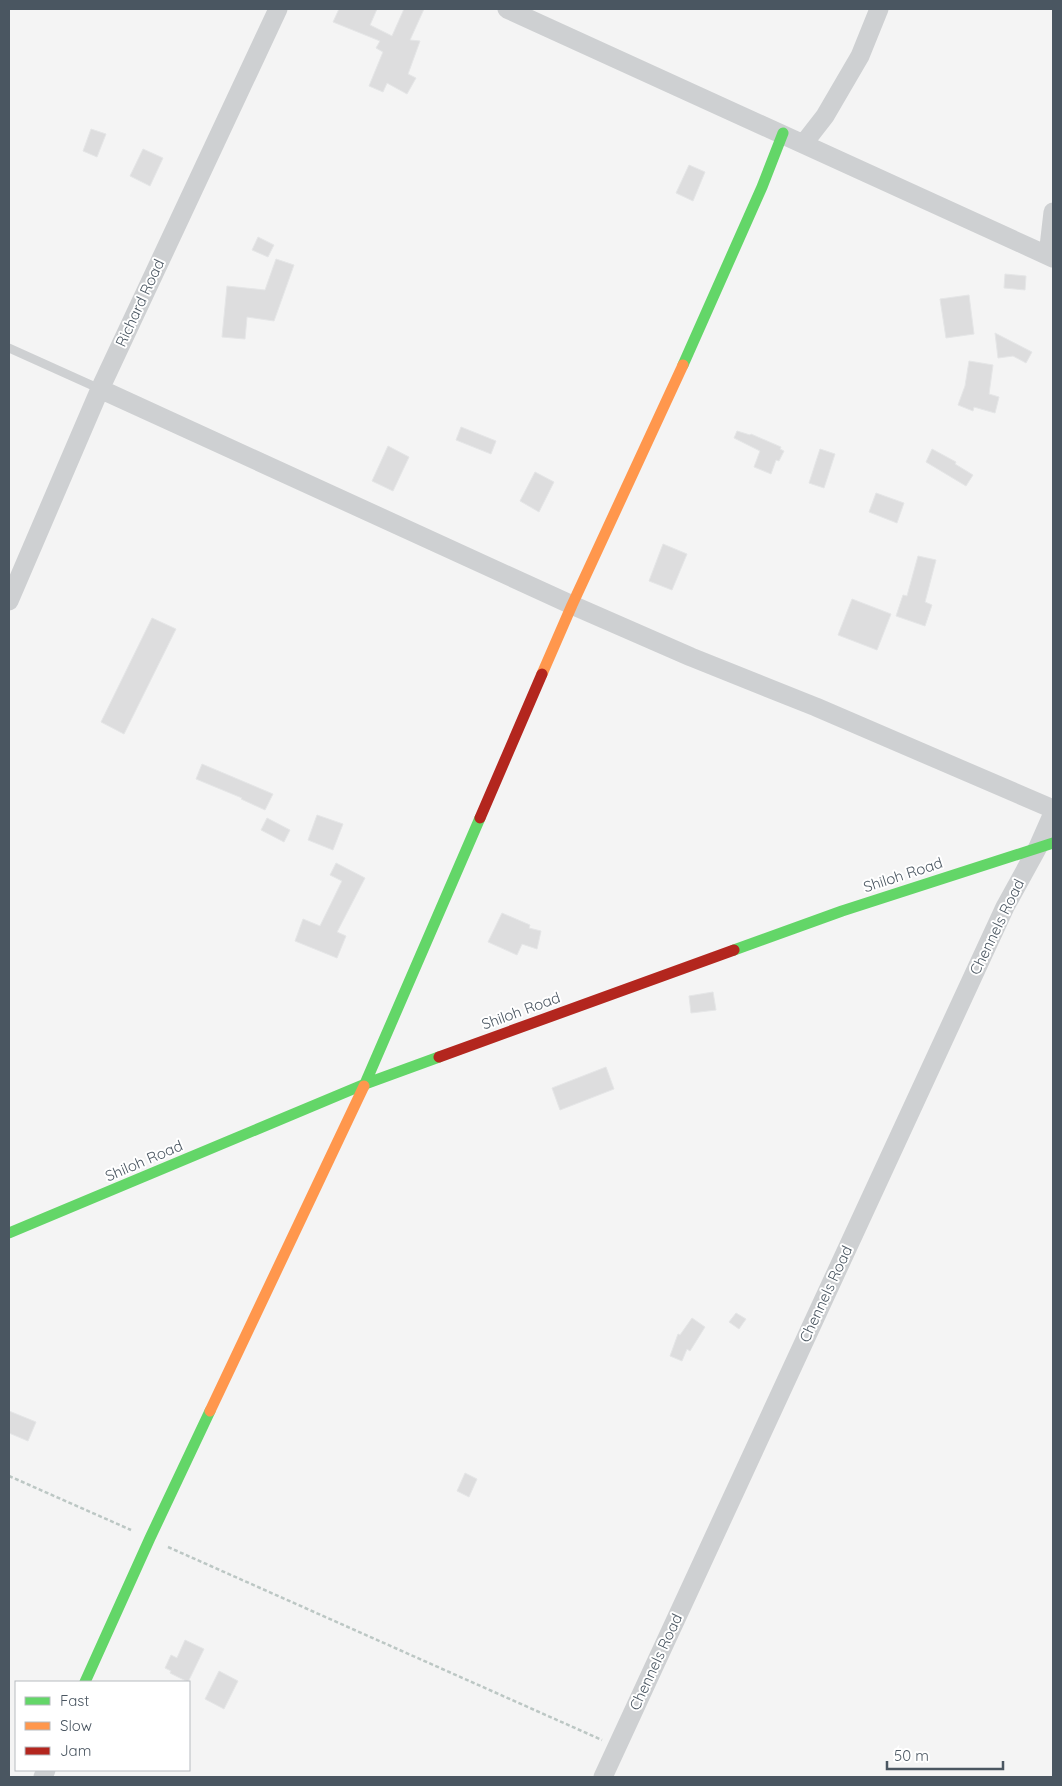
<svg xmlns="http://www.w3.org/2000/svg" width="1062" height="1786" font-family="Quicksand,sans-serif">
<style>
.building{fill:#ddddde;stroke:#e5e6e7}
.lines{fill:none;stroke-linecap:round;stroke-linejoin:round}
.path{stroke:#bcc7c4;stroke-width:2.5;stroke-dasharray:4 2.5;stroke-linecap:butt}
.lane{stroke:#ced0d2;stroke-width:9}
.street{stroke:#ced0d2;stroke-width:19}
.fast{stroke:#63d668;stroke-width:11}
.slow{stroke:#ff974d;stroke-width:11}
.jam{stroke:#b3261e;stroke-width:11}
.labels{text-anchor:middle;stroke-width:4;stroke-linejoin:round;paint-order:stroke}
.street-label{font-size:15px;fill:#4a5661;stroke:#fff}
</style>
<rect width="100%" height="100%" fill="#f4f4f4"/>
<!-- building -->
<path class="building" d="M339,9H377L370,25L392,36L404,9H424L410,40L420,41L408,74L416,78L407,94L387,83L383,92L369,86L383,52L376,48L380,41L333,22Z
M91,129L106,134L97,157L83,151Z
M143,149L163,158L150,186L130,176Z
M689,165L705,172L693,201L676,193Z
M258,237L274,245L268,257L252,250Z
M276,259L294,265L274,321L247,317L245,339L222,337L227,286L265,290Z
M1005,274L1026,276L1025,290L1004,288Z
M969,295L974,334L946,338L940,299Z
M995,333L1032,352L1026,363L1013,356L998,358Z
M969,361L993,365L989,394L999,397L995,413L974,407L973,411L958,405L965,386Z
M461,427L496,441L491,454L456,440Z
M737,431L750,435L751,434L781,447L780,449L784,451L779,461L776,460L771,474L754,467L760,451L734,438Z
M388,446L409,457L393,491L372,481Z
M820,449L835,454L824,488L809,483Z
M932,449L956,462L955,464L973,475L966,486L926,462Z
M535,472L554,482L539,512L520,501Z
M876,493L904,503L897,523L869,512Z
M663,544L687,554L672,590L649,581Z
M918,556L936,560L925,602L932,605L925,626L896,616L903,595L907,596Z
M852,599L891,614L877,650L838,635Z
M152,618L176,629L124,734L101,722Z
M202,764L273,794L265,810L241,799L242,798L196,779Z
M317,815L343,824L333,850L308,840Z
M267,818L290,830L284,842L261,830Z
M336,863L365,878L337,932L346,936L337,958L295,941L303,919L320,926L342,881L330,875Z
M502,913L530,925L529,928L541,931L537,949L522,944L517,955L488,942Z
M713,992L716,1010L691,1013L689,996Z
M606,1067L614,1089L560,1110L552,1088Z
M736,1313L746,1319L739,1329L729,1322Z
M692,1318L705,1327L690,1351L687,1349L682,1361L670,1356L678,1334L680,1335Z
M9,1411L36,1422L28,1441L9,1433Z
M465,1473L477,1479L469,1497L457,1491Z
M185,1640L204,1649L188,1682L170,1673L171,1671L165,1668L171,1655L177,1658Z
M219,1671L238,1681L224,1709L205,1699Z"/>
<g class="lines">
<!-- path -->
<path class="path" d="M9,1476L131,1530
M168,1547L602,1740"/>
<!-- lane -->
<path class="lane" d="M9,348L100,389"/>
<!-- street -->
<path class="street" d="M507,9L1053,258
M804,143L825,116L860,56L879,9
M1048,255L1053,212
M100,389L572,605L691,657L816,707L1053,809
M9,601L100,389L278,9
M43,1777L46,1770
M603,1777L1005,907L1038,847L1053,813"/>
<!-- fast -->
<path class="fast" d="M683,365L762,187L783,133
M734,950L842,911L1053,843
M364,1086L480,818
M9,1233L365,1084L439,1057
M85,1682L150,1538L210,1411"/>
<!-- slow -->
<path class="slow" d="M542,674L572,605L683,365
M210,1411L364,1086"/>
<!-- jam -->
<path class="jam" d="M480,818L542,674
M439,1057L734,950"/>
</g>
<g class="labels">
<!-- street labels -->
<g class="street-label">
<text transform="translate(140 303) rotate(-65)" y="5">Richard Road</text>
<text transform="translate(903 875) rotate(-18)" y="5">Shiloh Road</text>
<text transform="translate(997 927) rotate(-64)" y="5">Chennels Road</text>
<text transform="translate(521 1011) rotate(-20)" y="5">Shiloh Road</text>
<text transform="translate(144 1161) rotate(-23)" y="5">Shiloh Road</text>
<text transform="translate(826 1294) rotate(-65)" y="5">Chennels Road</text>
<text transform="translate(656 1662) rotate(-65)" y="5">Chennels Road</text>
</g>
</g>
<!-- border -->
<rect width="1062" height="1786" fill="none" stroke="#4a5661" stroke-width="20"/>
<!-- legend -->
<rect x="15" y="1681" width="175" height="90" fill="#ffffff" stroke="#b7bbc0"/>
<rect x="25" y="1697" width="25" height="8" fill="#63d668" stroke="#b7bbc0"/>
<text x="60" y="1706" font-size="15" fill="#4a5661">Fast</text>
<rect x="25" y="1722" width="25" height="8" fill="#ff974d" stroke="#b7bbc0"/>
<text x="60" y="1731" font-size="15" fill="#4a5661">Slow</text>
<rect x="25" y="1747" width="25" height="8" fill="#b3261e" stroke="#b7bbc0"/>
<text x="60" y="1756" font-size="15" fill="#4a5661">Jam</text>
<!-- scale -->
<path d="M887 1761v8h116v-8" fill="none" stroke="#4a5661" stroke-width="2.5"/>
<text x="894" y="1761" font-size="15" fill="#4a5661" stroke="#ffffff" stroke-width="4" paint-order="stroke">50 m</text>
</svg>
